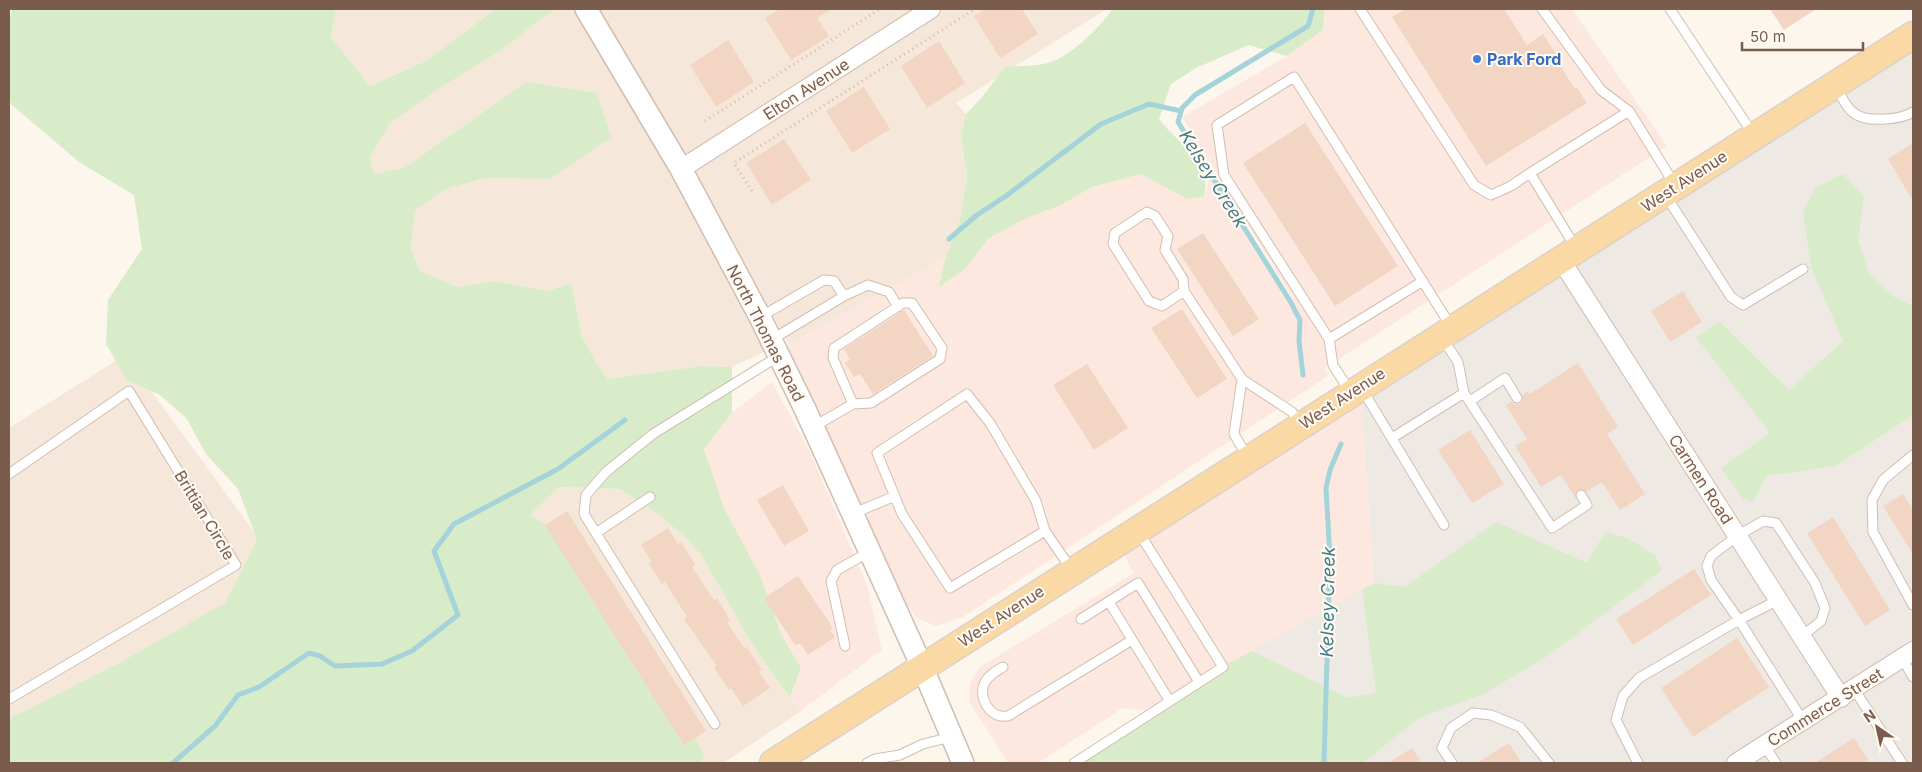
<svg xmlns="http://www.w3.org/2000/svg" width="1922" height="772" font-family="Inter,sans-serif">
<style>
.residential{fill:#f5e8da}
.commercial{fill:#fde8e0}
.industrial{fill:#efe9e4}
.green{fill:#d8ecc9}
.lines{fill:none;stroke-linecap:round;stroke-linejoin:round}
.stream{stroke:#a5d3da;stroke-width:5}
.building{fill:#f3d5c3}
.service-casing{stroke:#d1beb0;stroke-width:11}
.minor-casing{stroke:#d1beb0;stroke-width:20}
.tertiary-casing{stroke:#d1beb0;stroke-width:24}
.primary-casing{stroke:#dad1cd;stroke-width:29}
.path{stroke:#d9b8a5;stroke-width:3;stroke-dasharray:1 4;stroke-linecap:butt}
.service{stroke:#fff;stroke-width:9}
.minor{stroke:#fff;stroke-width:18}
.tertiary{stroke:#fff;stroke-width:21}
.primary{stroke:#fbd9a5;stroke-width:26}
.shop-dot{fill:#3f7fe0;stroke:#fffaf3;stroke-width:2}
.labels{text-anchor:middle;stroke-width:4;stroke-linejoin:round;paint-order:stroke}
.shop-label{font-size:16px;font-weight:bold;fill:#366cbe;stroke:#fffaf3;text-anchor:start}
.street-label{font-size:16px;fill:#7a5c4d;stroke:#fffaf3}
.water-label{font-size:18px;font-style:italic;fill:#437c86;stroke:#fffaf3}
</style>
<rect width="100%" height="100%" fill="#fdf6ec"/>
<!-- residential -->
<path class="residential" d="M336,9H496L426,61L370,86L331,37Z
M554,9H578L768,350L732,367L701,366L608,379L595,361L582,336L571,283L548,291L494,281L458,287L420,271L411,249L415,210L446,189L485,178L520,179L526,82L404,168L374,175L370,157L390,123L443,86L500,51Z
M586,9H1107L956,103L966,114L961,134L967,176L960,219L947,256L789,345L734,243Z
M125,355L287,577L9,757V428Z
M559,487L620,489L659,515L684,536L702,556L753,646L801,711L723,763H686L530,515Z"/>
<!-- commercial -->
<path class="commercial" d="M1324,9H1572L1667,146L1325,368L1328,376L963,617L936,626L917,618L896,592L786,351L789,345L947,256L944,263L966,268L989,238L1029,217L1061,205L1092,187L1141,174L1188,199L1203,197L1207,188L1209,172L1302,313L1182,117L1287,56L1323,30Z
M772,382L810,452L867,585L882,650L801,711L790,697L801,668L781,634L760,575L724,508L704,449L732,413Z
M1360,387L1374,583L1153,711L1123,708L1038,763H1008L969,701L970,684L980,667L1134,573L1117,542Z"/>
<!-- industrial -->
<path class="industrial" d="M1913,35V763H1074L1222,667L1374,583L1360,387Z"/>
<!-- green -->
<path class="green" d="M12,9H336L331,37L370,86L426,61L496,9H554L500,51L443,86L390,123L370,157L374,174L404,168L526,82L597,93L611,137L550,179L485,178L446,189L415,210L411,249L420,271L458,287L494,281L548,291L571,283L582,336L595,361L608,379L701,366L732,367V413L704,449L724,508L760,575L781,634L801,668L790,697L753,646L702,556L684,536L659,515L620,489L559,487L530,515L545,525L576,557L684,720L704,755L699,763H9V719L123,661L225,603L257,540L238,489L206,454L187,419L160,395L127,380L106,344L108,300L142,249L134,195L79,162L12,105L9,100V22Z
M1113,9H1324L1323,30L1287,56L1249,45L1196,68L1171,84L1159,119C1175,141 1216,166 1203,197L1187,199L1141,174L1092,187L1061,205L1029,217L989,238L966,268L939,287L944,263L960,219L967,176L961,134L966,114L983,96L1005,67C1018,66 1032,66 1044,64C1069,59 1098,29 1113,9Z
M1843,174L1864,196L1858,240L1869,274L1894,297L1913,306V415L1836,466L1766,476L1753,502L1743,499L1721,468L1770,433L1696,337L1719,321L1789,390L1843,341L1811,267L1803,212L1815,188Z
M1496,522L1587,563L1605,532L1627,538L1655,555L1662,570L1549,655L1486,693L1419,718L1363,763H1074L1222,667L1252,651L1348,698L1376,693L1362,590L1374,583L1405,587Z"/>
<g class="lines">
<!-- stream -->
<path class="stream" d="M949,239L977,215L1006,196L1101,124L1149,104L1181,111
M1303,375L1299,341L1300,320L1290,301L1178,122L1182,108L1195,95L1308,26L1313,9
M173,763L215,726L238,695L259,687L309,653L320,656L335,666L382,664L412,651L458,615L434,551L454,524L558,469L625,420
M1324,763L1330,557L1326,488L1330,470L1341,444"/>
</g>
<!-- building -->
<path class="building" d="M780,9H831L817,18L829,36L791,60L765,18Z
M986,9H1022L1038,34L1000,58L974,16Z
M1405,9H1504L1527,45L1543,34L1562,63L1559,64L1575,89L1577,88L1587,103L1486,166L1392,17Z
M1770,9H1816L1784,30Z
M728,40L754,82L716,107L690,65Z
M939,41L965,83L927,108L901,66Z
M864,87L890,129L852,153L826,111Z
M1305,123L1398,266L1335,306L1243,163Z
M784,139L811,180L772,205L746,163Z
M1913,143V201L1888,159Z
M1203,233L1259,319L1233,336L1177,249Z
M1683,291L1702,322L1670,342L1651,311Z
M1182,309L1227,379L1197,398L1151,328Z
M904,310L933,356L873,394L860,374L854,377L845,363L850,360L844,349Z
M1578,363L1618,427L1607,434L1645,494L1620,510L1602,482L1586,492L1581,489L1577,490L1575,495L1576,499L1561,475L1541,487L1515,446L1527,439L1506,405L1512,401L1514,404H1520L1523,401L1522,395L1528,391L1530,394Z
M1087,364L1128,428L1094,450L1053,385Z
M1470,430L1504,484L1472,503L1438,450Z
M783,485L809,531L784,546L757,500Z
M1903,494L1913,510V554L1883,506Z
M567,511L706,731L684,745L545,525Z
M1833,517L1890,610L1865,626L1807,533Z
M668,528L678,544L681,542L695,565L692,567L714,600L717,598L730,620L727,622L745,649L747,647L762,670L759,672L770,688L743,706L731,688L729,690L714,668L717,666L684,619L687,617L665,582L662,584L649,564L652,562L641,545Z
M1694,569L1711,595L1633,645L1616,619Z
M798,576L833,628L830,630L835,637L808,655L801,644L795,645L764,598Z
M1737,638L1769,687L1693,737L1661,688Z
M1854,738L1870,763H1815Z
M1509,743L1522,763H1477Z
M1412,748L1422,763H1388Z"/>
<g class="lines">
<defs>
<path id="service" d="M1360,9L1474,185L1491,195L1511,186L1530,173
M1542,9L1601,90L1629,111
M1670,9L1753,134
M1836,87C1841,95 1846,108 1854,113C1866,123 1900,120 1913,112
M1666,196L1731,297L1743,305L1803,269
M1576,248L1530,173L1629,111L1675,185
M1184,291L1183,279L1165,250L1168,236L1155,216L1147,212L1115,233L1113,244L1149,301L1162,306L1184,291L1242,379L1234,434L1248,458
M844,296L868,285L889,292L898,307
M760,317L824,280L834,281L844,296L771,340
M1442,338L1458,362L1464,393L1552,528L1587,505L1581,495
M1329,339L1423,281
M1242,379L1292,412L1300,425
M1362,389L1444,525
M1350,392L1333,365L1329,339L1224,175L1217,125L1294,77L1452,328
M1470,401L1505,378L1517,398
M813,427L853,404L871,403L940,359L942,348L912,303H903L834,348L833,358L853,404
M1392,438L1464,393
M1913,455L1883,480L1872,500L1873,532L1913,605
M9,474L129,391L236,565L9,699
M852,514L895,496
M1045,531L950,588L902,514L877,453L967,394L990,423L1036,501L1045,531L1072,570
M596,533L650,497
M1778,600L1739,620L1711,580L1707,566L1711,556L1737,536L1763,521L1776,523L1815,583L1825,608L1821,621L1801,637
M1109,602L1169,700
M1081,619L1138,583L1199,682
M845,646L831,581L837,570L869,552
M1902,658L1913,677
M1003,667C996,671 989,675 985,682C979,693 985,710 997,715C1001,717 1004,716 1008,716L1132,640
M1854,689L1902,763
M715,724L584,514L586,495L606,472L653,434L779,356
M1764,745L1776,763
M867,763L875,759L900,755L923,744L951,737
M1074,763L1223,667L1138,531
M1452,763L1442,748L1451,728L1473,713L1491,715L1520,727L1549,763
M1638,763L1616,720L1623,696L1639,678L1739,620L1803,721"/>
<path id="minor" d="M681,169L931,9
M1561,260L1841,698
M1736,763L1913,651"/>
<path id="tertiary" d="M586,9L681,169L760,317L805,409L923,669L963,763"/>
<path id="primary" d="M773,763L1913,35"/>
</defs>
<!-- service casing -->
<use href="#service" class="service-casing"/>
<!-- minor casing -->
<use href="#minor" class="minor-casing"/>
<!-- tertiary casing -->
<use href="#tertiary" class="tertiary-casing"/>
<!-- primary casing -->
<use href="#primary" class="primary-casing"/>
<!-- path -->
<path class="path" d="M705,121L880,9
M752,191L734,163L975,9"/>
<!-- service -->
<use href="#service" class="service"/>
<!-- minor -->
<use href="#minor" class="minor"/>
<!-- tertiary -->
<use href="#tertiary" class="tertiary"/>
<!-- primary -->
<use href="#primary" class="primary"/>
</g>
<!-- markers -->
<circle class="shop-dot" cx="1477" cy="59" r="5"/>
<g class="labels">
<!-- shop labels -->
<g class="shop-label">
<text x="1487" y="65">Park Ford</text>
</g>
<!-- street labels -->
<g class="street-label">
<text transform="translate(806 89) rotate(-33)" y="6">Elton Avenue</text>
<text transform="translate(1684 181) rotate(-33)" y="6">West Avenue</text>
<text transform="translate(766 333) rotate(63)" y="6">North Thomas Road</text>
<text transform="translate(1342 398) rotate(-33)" y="6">West Avenue</text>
<text transform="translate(1701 479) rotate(57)" y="6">Carmen Road</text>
<text transform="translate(205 515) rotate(59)" y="6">Brittian Circle</text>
<text transform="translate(1001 616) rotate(-33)" y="6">West Avenue</text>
<text transform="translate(1825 707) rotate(-32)" y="6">Commerce Street</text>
</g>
<!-- water labels -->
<g class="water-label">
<text transform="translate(1213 179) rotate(58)" y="6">Kelsey Creek</text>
<text transform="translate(1328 602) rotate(-89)" y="6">Kelsey Creek</text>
</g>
</g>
<!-- border -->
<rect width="1922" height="772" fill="none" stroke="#7a5c4d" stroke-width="20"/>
<!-- north arrow -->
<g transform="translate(1877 727) rotate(326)" stroke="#fffaf3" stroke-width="4" paint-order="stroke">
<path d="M0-4L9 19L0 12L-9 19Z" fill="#7a5c4d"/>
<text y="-8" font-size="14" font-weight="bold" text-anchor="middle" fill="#7a5c4d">N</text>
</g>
<!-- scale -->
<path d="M1742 42v8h121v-8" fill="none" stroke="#7a5c4d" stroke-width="2.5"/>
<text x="1750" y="42" font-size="15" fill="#7a5c4d" stroke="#fffaf3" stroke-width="4" paint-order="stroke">50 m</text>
</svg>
